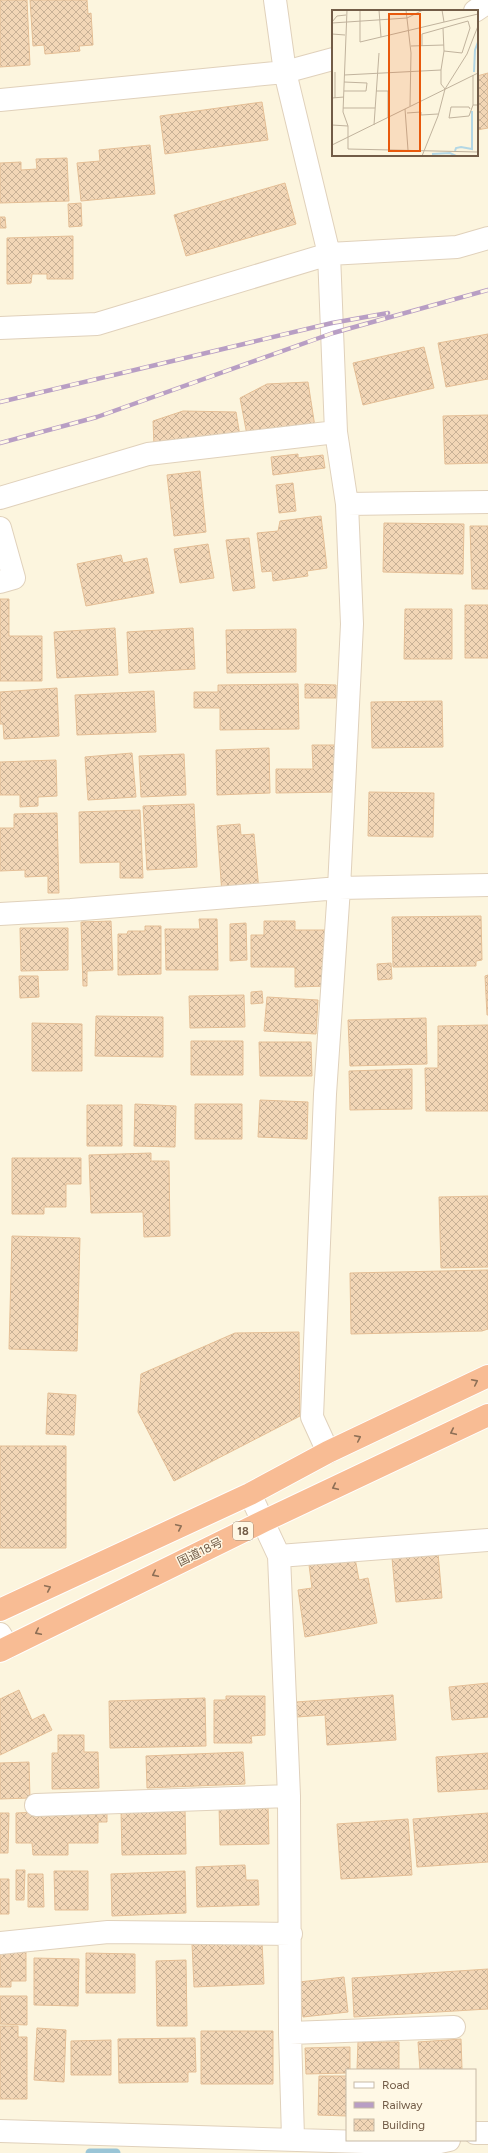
<svg xmlns="http://www.w3.org/2000/svg" width="488" height="2153" font-family="Figtree,'Noto Sans JP',sans-serif">
<style>
.lines{fill:none;stroke-linecap:round;stroke-linejoin:round}
.stream{stroke:#9ac5d7;stroke-width:9}
.building{fill:url(#building-cross-hatch);stroke:#e5bf96}
.minor-casing{stroke:#e0d1bb;stroke-width:24}
.highway-casing{stroke:#fff;stroke-width:24}
.minor{stroke:#fff;stroke-width:22}
.highway{stroke:#f8bc94;stroke-width:22}
.rail-casing{stroke:#b89ec4;stroke-width:4.5}
.rail{stroke:#fff8e5;stroke-width:3;stroke-dasharray:9;stroke-linecap:butt}
.oneway{stroke:#8d6f56}
.labels{text-anchor:middle;stroke-width:3;stroke-linejoin:round;paint-order:stroke}
.shield{fill:#fff8e5;stroke:#9c8b76;stroke-width:1}
.shield-label{font-size:11px;font-weight:bold;fill:#725c47}
.street-label{font-size:12px;fill:#725c47;stroke:#fff8e5}
.inset-river{fill:none;stroke:#b3d7e5;stroke-width:2}
.inset-road{fill:none;stroke:#c1b39d;stroke-width:1}
.view{fill:#e8590c;fill-opacity:0.15;stroke:#e8590c;stroke-width:2}
.inset-edge{fill:none;stroke:#725c47;stroke-width:2}
</style>
<defs>
<pattern id="building-cross-hatch" width="8" height="8" patternUnits="userSpaceOnUse"><rect width="8" height="8" fill="#f2d6b6"/><path d="M0 0l8 8M0 8l8-8" fill="none" stroke="#c8b196"/></pattern>
</defs>
<rect width="100%" height="100%" fill="#fcf5de"/>
<g class="lines">
<!-- stream -->
<path class="stream" d="M90,2153H116"/>
</g>
<!-- building -->
<path class="building" d="M0,0H27L30,65L0,67Z
M30,0H87L88,14L91,13L93,45L79,46L80,51L45,54L44,45L33,46Z
M488,73V128L477,130V76Z
M262,102L268,140L165,154L160,116Z
M150,145L155,194L81,201L77,163L100,161L99,150Z
M67,158L69,201L0,203V163L21,162V170L37,169L36,159Z
M285,183L296,224L186,256L174,215Z
M81,203L82,226L69,227L68,204Z
M0,217H5L6,228H0Z
M73,236V279H47V274H32L31,283L7,284V238Z
M488,334V379L446,387L438,343Z
M424,347L434,388L363,405L353,363Z
M308,382L315,427L247,435L240,398L267,384Z
M183,411L236,412L240,436L154,446L153,421Z
M488,415V463L445,464L443,416Z
M298,454V458L323,455L325,468L273,475L271,457Z
M200,471L206,532L174,536L167,475Z
M293,483L296,511L279,513L276,485Z
M321,516L327,568L307,571L308,576L273,581L272,571L262,572L257,533L278,531L280,521Z
M384,523L464,524L463,574L383,572Z
M470,526H488V589H472Z
M249,538L255,588L233,591L226,540Z
M208,544L214,578L180,583L174,549Z
M121,555L123,563L147,558L154,593L86,606L77,564Z
M0,599H9V636H42V681H0Z
M465,605H488V658H465Z
M405,609H452V659H404Z
M115,628L118,675L57,678L54,632Z
M193,628L195,669L129,673L127,632Z
M296,629V672L227,673L226,630Z
M298,684L299,729L220,730V708H194V692H218V685Z
M305,684L336,685V698H305Z
M57,688L59,736L4,739L3,724H0V692Z
M154,691L156,732L77,735L75,695Z
M442,701L443,747L372,748L371,702Z
M312,745H336V792L276,793V769H313Z
M269,748L270,793L217,795L216,750Z
M132,753L136,797L88,800L85,757Z
M184,754L186,795L141,797L139,756Z
M56,760L57,796L38,797V806L20,807V795H0V762Z
M369,792L434,793L433,837L368,836Z
M194,804L197,867L147,870L143,806Z
M140,810L143,878H120V862L80,863L79,812Z
M57,813L59,893H48V876L25,877V870L0,871V828H14V814Z
M240,824L241,835L254,834L259,891L222,894L217,826Z
M481,916L482,960L476,961V966L393,967L392,917Z
M199,919H217L218,970H166L165,929H200Z
M111,921L113,970L87,971V986H83L81,922Z
M264,921H295V930H327V986L295,987V967H251V935H264Z
M246,923L247,960L230,961V924Z
M145,926H161V974L118,975V934H127L128,931H145Z
M20,928H68V970L21,971Z
M391,963L392,979L378,980L377,964Z
M488,975V1015H487L485,976Z
M19,976H38L39,997L20,998Z
M262,991L263,1003L251,1004V992Z
M244,995L245,1027L190,1028L189,996Z
M267,997L318,1000L316,1034L264,1031Z
M96,1016L163,1017V1057L95,1056Z
M426,1018L427,1064L350,1066L348,1020Z
M32,1023L82,1024V1071H32Z
M488,1025V1111H426L425,1068H438V1026Z
M191,1041H243V1075H191Z
M259,1042H311L312,1076H260Z
M412,1069V1109L350,1110L349,1071Z
M260,1100L308,1102L307,1139L258,1137Z
M135,1104L176,1106L175,1147L134,1146Z
M195,1104H242V1139H195Z
M87,1105H122V1146H87Z
M151,1153V1161H169L170,1236L144,1237L143,1212L91,1213L89,1155Z
M12,1158H81V1184H66V1207H44V1214H12Z
M488,1196V1267L441,1268L439,1197Z
M12,1236L80,1238L77,1351L9,1349Z
M488,1270V1329L482,1331L351,1334L350,1273Z
M299,1332L300,1416L174,1481L138,1412L141,1374L235,1333Z
M48,1393L76,1395L74,1435L46,1434Z
M0,1446H66V1548H0Z
M438,1553L442,1598L396,1602L392,1558Z
M355,1558L359,1580L368,1578L377,1623L305,1637L298,1590L312,1588L309,1565Z
M488,1683V1717L452,1720L449,1687Z
M19,1690L32,1720L44,1714L52,1730L0,1755V1699Z
M393,1695L396,1740L327,1745L325,1715L297,1717L296,1702Z
M226,1696H265V1735L251,1736L252,1743H214V1700H226Z
M205,1698L206,1746L110,1748L109,1701Z
M58,1735H84V1752H98L99,1788L52,1789V1753H58Z
M243,1752L245,1784L147,1788L146,1756Z
M488,1753V1789L438,1792L436,1757Z
M29,1762L30,1798L0,1799V1763Z
M219,1805H268L269,1844L220,1845Z
M107,1809V1822H98V1843H68V1855H33L32,1843H16V1813Z
M185,1809L186,1854L122,1855L121,1811Z
M0,1813H9L8,1853H0Z
M488,1813V1862L417,1867L413,1819Z
M408,1819L412,1875L341,1879L337,1824Z
M245,1865L246,1880H258L259,1905L197,1907L196,1867Z
M16,1870H25L24,1900H16Z
M54,1871H88V1910H55Z
M185,1871L186,1913L112,1916L111,1874Z
M28,1874H43L44,1907H28Z
M0,1879H9V1914H0Z
M262,1941L264,1984L194,1987L192,1944Z
M0,1950H26V1981H11V1987H0Z
M86,1953L135,1954V1993H86Z
M34,1958L79,1959L78,2006L34,2005Z
M186,1960L187,2026H157L156,1961Z
M488,1969V2009L354,2017L352,1978Z
M344,1977L348,2012L303,2017L299,1982Z
M0,1996H27V2025L0,2024Z
M0,2026H18V2037H27V2099H0Z
M37,2028L66,2030L64,2082L34,2080Z
M201,2031H273V2084H201Z
M195,2038L196,2072H188V2082L119,2083L118,2039Z
M461,2039L462,2069L420,2070L418,2042Z
M111,2040V2075H71V2041Z
M358,2042H399V2069H357Z
M350,2047V2070H347V2073L306,2074L305,2048Z
M319,2076H347V2116L318,2115Z"/>
<g class="lines">
<defs>
<path id="minor" d="M275,0L285,72L329,254L336,432L347,504L352,624L339,888L325,1094L312,1417L328,1452
M475,11L488,2
M0,100L285,72L333,59
M0,328L97,324L329,254L457,247L488,238
M0,498L148,454L336,432
M347,504L488,502
M0,528L14,578L0,582
M0,914L71,910L339,888L488,885
M250,1494L279,1556L289,1796L290,2033L293,2138
M279,1556L488,1540
M0,1634L8,1647
M36,1805L289,1796
M0,1943L108,1932L291,1934
M290,2033L454,2027
M0,2131L431,2144L449,2140
M475,2133H488"/>
<path id="highway" d="M0,1610L250,1494L328,1452L488,1376
M0,1651L264,1521L488,1415"/>
</defs>
<!-- minor casing -->
<use href="#minor" class="minor-casing"/>
<!-- highway casing -->
<use href="#highway" class="highway-casing"/>
<!-- minor -->
<use href="#minor" class="minor"/>
<!-- highway -->
<use href="#highway" class="highway"/>
<defs>
<path id="rail" d="M0,402L332,323L388,313
M0,443L97,417L333,333L488,290"/>
</defs>
<!-- rail casing -->
<use href="#rail" class="rail-casing"/>
<!-- rail -->
<use href="#rail" class="rail"/>
</g>
<!-- one-way arrows -->
<defs><path id="oneway-chevron" d="M-2-3.5L2.5 0L-2 3.5" fill="none" stroke-width="1.6" stroke-linecap="round" stroke-linejoin="round"/></defs>
<g class="oneway">
<use href="#oneway-chevron" transform="translate(475 1382) rotate(-26)"/>
<use href="#oneway-chevron" transform="translate(453 1432) rotate(155)"/>
<use href="#oneway-chevron" transform="translate(358 1438) rotate(-26)"/>
<use href="#oneway-chevron" transform="translate(335 1487) rotate(155)"/>
<use href="#oneway-chevron" transform="translate(179 1527) rotate(-25)"/>
<use href="#oneway-chevron" transform="translate(155 1574) rotate(154)"/>
<use href="#oneway-chevron" transform="translate(48 1588) rotate(-25)"/>
<use href="#oneway-chevron" transform="translate(38 1632) rotate(154)"/>
</g>
<g class="labels">
<!-- shield labels -->
<rect class="shield" x="233" y="1522" width="20" height="18" rx="3"/>
<g class="shield-label">
<text x="243" y="1535">18</text>
</g>
<!-- street labels -->
<g class="street-label">
<text transform="translate(200 1552) rotate(-26)" y="4">国道18号</text>
</g>
</g>
<!-- overview -->
<g transform="translate(332 10)">
<rect width="146" height="146" fill="#fcf5de"/>
<path class="inset-river" d="M142,62L143,40L146,32M123,141L124,138L129,137L140,139V101M100,144L118,143L124,146"/>
<path class="inset-road" d="M15,0L11,102L16,116V139L146,142M28,0V32L146,4M47,0L49,27M74,0L79,43L78,96M110,0L112,12M0,12L5,6L14,5M0,13L75,8L91,0M0,24L13,25M79,36L112,35M90,36V24L136,11L138,18L130,43L112,41L111,18M109,60L112,41M3,62V88M12,65L109,60V74L113,79M141,65V95H146M12,81H34L35,73L12,72M44,81H56V107M0,88L12,87M11,98H43M73,99L76,140M138,99L137,97H119L117,108L137,106L141,95M75,103L89,102V105L106,104M0,115L16,116M42,115L47,43M0,135L146,63M90,146L106,106L113,79L135,44L146,16"/>
<path class="view" d="M57,4H88V141H57Z"/>
<rect width="146" height="146" class="inset-edge"/>
</g>
<!-- legend -->
<rect x="346" y="2069" width="130" height="72" fill="#fff8e5" stroke="#c7baa6"/>
<rect x="354" y="2082" width="20" height="6" fill="#ffffff" stroke="#c7baa6"/>
<text x="382" y="2089" font-size="12" fill="#725c47">Road</text>
<rect x="354" y="2102" width="20" height="6" fill="#b89ec4" stroke="#c7baa6"/>
<text x="382" y="2109" font-size="12" fill="#725c47">Railway</text>
<rect x="354" y="2119" width="20" height="12" fill="url(#building-cross-hatch)" stroke="#c7baa6"/>
<text x="382" y="2129" font-size="12" fill="#725c47">Building</text>
</svg>
